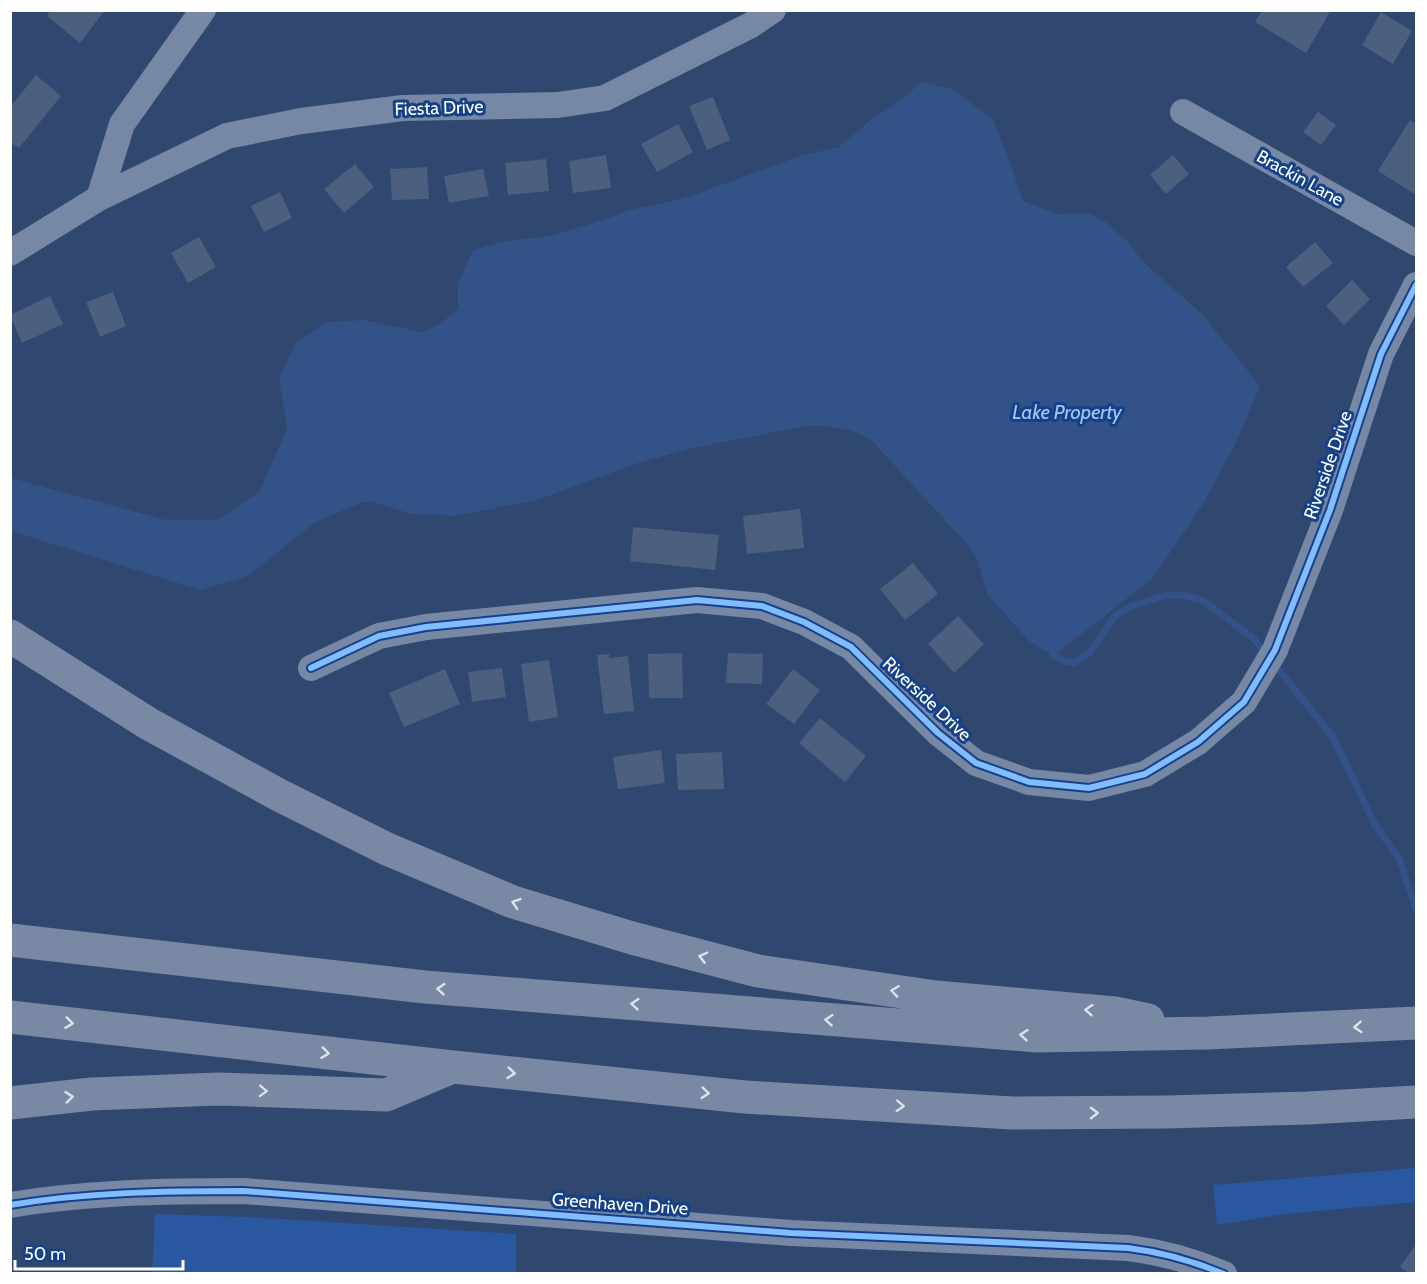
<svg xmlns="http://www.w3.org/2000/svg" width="1427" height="1284" font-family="Cabin,sans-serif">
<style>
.green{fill:#2957a0}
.water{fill:#335287}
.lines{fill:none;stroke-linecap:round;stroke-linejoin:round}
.stream{stroke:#335287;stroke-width:7}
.building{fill:#4d5f7f}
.minor{stroke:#7788a4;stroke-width:26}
.motorway{stroke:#7988a3;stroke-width:33}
.cycleway-casing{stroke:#164189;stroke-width:10}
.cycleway{stroke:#80bcff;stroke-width:6}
.oneway{stroke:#dee1e8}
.labels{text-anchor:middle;stroke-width:6;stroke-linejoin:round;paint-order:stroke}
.street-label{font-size:18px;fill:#fff;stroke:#164189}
.water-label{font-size:20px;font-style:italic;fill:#a9c7f6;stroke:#164189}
</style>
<rect width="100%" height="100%" fill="#30476f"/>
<!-- green -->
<path class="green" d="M1416,1168V1202L1286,1214L1217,1225L1213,1185Z
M155,1214L249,1217L516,1234V1273H152Z"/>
<!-- water -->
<path class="water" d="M921,82L952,89L993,119L1007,154L1023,201L1057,214L1089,213L1107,223L1128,242L1144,263L1202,314L1260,386L1234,447L1203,504L1152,579L1053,656L1029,641L987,594L977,559L966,543L871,440L850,430L825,426H805L693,448L638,463L537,500L456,516L411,514L371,501L360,503L314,523L248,576L200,590L11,531V478L166,520H218L259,492L287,429L279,377L295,344L327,322L364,320L422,332L441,323L458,309V284L473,250L507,241L551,236L600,221L630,210L685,198L800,156L839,147L868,122L904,98Z"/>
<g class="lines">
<!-- stream -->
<path class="stream" d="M1052,649L1053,656L1064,661L1074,663L1090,652L1115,616L1129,607L1166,595H1182L1204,601L1253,638L1267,655
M1274,664L1333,737L1375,825L1399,858L1416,909"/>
</g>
<!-- building -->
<path class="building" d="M51,10H105L80,43L47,16Z
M1262,10H1331L1306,53L1255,22Z
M1381,12L1412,31L1393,64L1362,45Z
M36,75L61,96L19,148L10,142V107Z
M713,97L730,140L707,150L689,106Z
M1318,112L1336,125L1321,145L1303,132Z
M1410,120L1416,124V195L1378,171Z
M678,124L693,152L657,172L641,144Z
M606,155L611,188L573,193L569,161Z
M1173,155L1189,174L1166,194L1150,175Z
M546,159L549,191L508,195L505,163Z
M355,164L374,187L344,213L324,189Z
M427,167L429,199L392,200L390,169Z
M483,169L489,196L449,203L444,176Z
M280,192L292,218L264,232L251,206Z
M199,237L216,267L188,283L171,253Z
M1315,242L1333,263L1303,287L1286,267Z
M1352,280L1370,299L1344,325L1326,306Z
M113,292L126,326L100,337L86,302Z
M50,296L63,324L22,343L10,315Z
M800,509L804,548L747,554L743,516Z
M633,527L719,535L715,570L630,561Z
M913,563L938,594L905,620L880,589Z
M958,616L984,644L954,673L928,644Z
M682,653L683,698H649L648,654Z
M728,653L763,654L762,684L726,683Z
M609,654V658L628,656L634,711L604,714L597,655Z
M549,660L558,717L529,722L521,664Z
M502,668L506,697L472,702L468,672Z
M445,669L460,704L404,727L389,693Z
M793,669L820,690L794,724L766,704Z
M820,718L866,756L845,782L799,743Z
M661,750L665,783L618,789L613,757Z
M722,752L724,789L678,790L676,754Z
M1416,1244V1274H1406L1407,1272L1400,1267Z"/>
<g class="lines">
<!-- minor -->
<path class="minor" d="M1183,112L1416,243
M99,198L227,136L301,121L403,108L558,105L605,98L751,25L773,10
M10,253L99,198L122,124L203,10
M311,668L379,636L426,627L697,600L762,606L804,622L851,647L938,733L976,763L1029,782L1089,788L1145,774L1198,742L1244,702L1275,650L1330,510L1381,354L1416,285
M10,1205C87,1192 166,1191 244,1191L791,1233L1128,1248C1161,1252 1193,1261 1224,1274"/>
<!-- motorway -->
<path class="motorway" d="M10,636L149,724L279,795L387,849L513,902L632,938L758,971L936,997L1115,1013L1148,1020
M10,940L425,987L1037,1036L1208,1033L1416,1023
M10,1017L453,1067L745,1097L1012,1113L1167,1112L1308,1108L1416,1102
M10,1103L92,1094L218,1089L386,1095L450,1068"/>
<defs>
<path id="cycleway" d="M311,668L379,636L426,627L697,600L762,606L804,622L851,647L938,733L976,763L1029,782L1089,788L1145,774L1198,742L1244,702L1275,650L1330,510L1381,354L1416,285
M10,1205C87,1192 166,1191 244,1191L791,1233L1128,1248C1161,1252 1193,1261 1224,1274"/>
</defs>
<!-- cycleway casing -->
<use href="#cycleway" class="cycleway-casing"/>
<!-- cycleway -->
<use href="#cycleway" class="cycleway"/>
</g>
<!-- one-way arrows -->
<defs><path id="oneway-chevron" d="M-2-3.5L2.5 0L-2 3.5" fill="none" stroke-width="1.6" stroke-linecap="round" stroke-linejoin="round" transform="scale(1.5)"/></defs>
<g class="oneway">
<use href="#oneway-chevron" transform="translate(516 903) rotate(-161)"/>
<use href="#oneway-chevron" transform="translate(703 957) rotate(-165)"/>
<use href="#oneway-chevron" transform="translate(441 989) rotate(-175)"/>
<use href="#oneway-chevron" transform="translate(895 991) rotate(-172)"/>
<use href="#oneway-chevron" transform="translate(635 1004) rotate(-175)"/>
<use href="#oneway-chevron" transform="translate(1089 1010) rotate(-175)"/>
<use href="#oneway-chevron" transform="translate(829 1020) rotate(-175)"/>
<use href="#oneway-chevron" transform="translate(69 1023) rotate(7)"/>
<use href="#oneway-chevron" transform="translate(1358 1027) rotate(176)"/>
<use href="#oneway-chevron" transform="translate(1024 1035) rotate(-175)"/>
<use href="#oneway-chevron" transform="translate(325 1053) rotate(7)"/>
<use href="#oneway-chevron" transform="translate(511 1073) rotate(6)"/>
<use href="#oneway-chevron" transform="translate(263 1091) rotate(2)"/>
<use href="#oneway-chevron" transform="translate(705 1093) rotate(6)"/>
<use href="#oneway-chevron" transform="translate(69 1097) rotate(-6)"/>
<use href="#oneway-chevron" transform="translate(900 1106) rotate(3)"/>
<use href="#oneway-chevron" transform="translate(1094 1113)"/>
</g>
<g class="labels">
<!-- street labels -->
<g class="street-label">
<text transform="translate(439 108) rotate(-2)" y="6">Fiesta Drive</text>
<text transform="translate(1300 178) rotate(29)" y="6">Brackin Lane</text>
<text transform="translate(1328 465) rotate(-71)" y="6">Riverside Drive</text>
<text transform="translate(927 699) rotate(43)" y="6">Riverside Drive</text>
<text transform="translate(620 1204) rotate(4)" y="6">Greenhaven Drive</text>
</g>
<!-- water labels -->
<g class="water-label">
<text x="1067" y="419">Lake Property</text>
</g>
</g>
<!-- border -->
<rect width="1427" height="1284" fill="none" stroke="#ffffff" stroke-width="24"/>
<!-- scale -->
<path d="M15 1260v9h168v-9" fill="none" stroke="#ffffff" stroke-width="3"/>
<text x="24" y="1260" font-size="18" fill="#ffffff" stroke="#164189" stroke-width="4.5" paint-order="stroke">50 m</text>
</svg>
